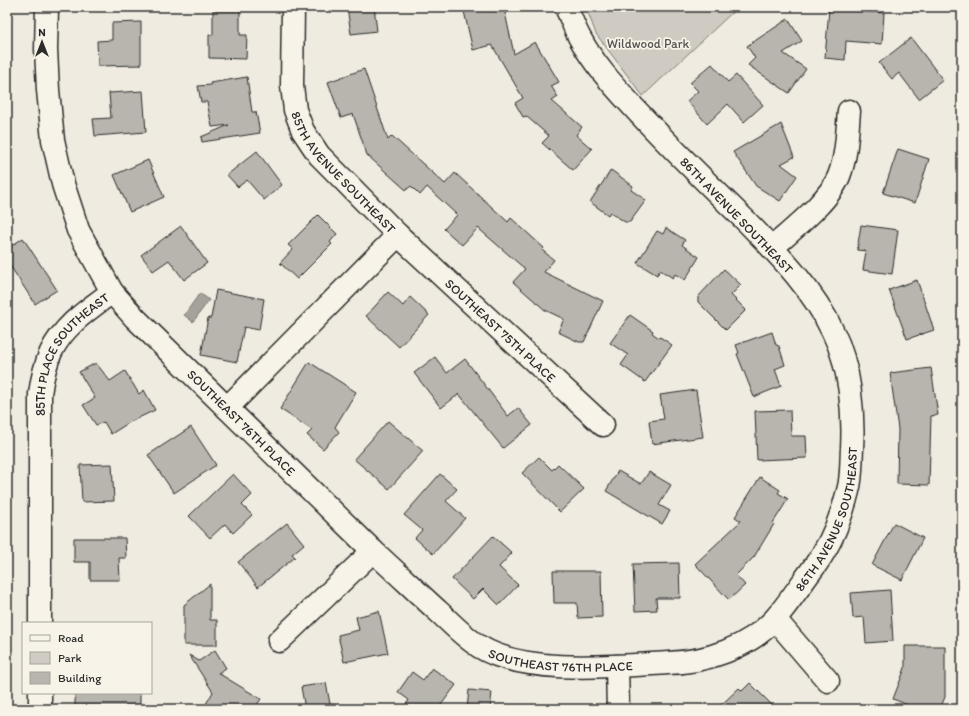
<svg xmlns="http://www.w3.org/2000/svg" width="969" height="716" font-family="Itim,sans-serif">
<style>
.green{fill:#cfcbc2;stroke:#7d7b76}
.water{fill:#a4a29a;stroke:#74726e}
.building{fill:#b8b5ae;stroke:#2b2b2b}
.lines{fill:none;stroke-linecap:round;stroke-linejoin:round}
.minor-casing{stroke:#2b2b2b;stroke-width:25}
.minor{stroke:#f7f3e8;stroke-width:22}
.labels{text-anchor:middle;stroke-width:3.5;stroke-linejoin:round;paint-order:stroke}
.park-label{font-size:13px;fill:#545351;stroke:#f7f3e8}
.street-label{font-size:13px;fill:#2b2b2b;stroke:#f7f3e8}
</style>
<rect width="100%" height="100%" fill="#efebe0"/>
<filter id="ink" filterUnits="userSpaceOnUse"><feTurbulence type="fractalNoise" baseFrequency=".025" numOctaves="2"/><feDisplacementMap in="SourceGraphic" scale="8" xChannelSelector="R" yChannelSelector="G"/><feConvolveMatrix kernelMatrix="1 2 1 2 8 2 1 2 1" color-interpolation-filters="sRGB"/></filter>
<g filter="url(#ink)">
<!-- green -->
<path class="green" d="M586,7H738L643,96L596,34Z"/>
<!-- water -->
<path class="water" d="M200,293L209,300L193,322L184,315Z"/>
<!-- building -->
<path class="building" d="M347,7H374L377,31L351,34Z
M463,7H490L491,11L504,8L514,54L535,42L559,82L551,86L558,97L552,101L582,127L576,135L592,149L573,170L542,143L549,136L526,116L523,117L515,103L523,98L492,45L473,50Z
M829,8L884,13L882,44L846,41L845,60L825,58Z
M213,10H240V35H247L246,59L209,58V35H213Z
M788,19L802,41L783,53L806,69L789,93L748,65L755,58L747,46Z
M141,22V65L98,66L97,41L112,40V23Z
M911,38L943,80L919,99L899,73L892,79L879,63Z
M712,64L728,82L736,75L763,105L744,122L728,104L707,124L687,101L698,91L690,83Z
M364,69L388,140L392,136L445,184L455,173L508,222L511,218L544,248L542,250L554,260L544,272L603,301L584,342H579L558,332L564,319L545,310L513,282L525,269L478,228L462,245L444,229L457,215L427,187L420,195L411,186L406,190L367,155L353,114L341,118L328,82Z
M247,77L252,112H256L260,133L202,142L201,137L229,125L212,127L207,102H201L198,86L211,85L210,83Z
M143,91L146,132L95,136L93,119L111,118L109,93Z
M781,124L794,157L781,164L797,176L780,201L756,186L733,152Z
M898,149L929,159L915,203L883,193Z
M257,151L282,185L264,200L247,180L238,187L227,175Z
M148,160L164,197L130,212L114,175Z
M611,170L633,186L631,190L646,200L630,222H625L610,212L608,215L590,202Z
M318,215L337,234L330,242L332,244L297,279L280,263L293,249L288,245Z
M861,225L898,230L892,274L863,270L866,251L857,250Z
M181,226L207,263L184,280L169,260L153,271L141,255Z
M666,228L685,240L682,245L699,257L685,280L675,274L673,278L660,270L657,275L637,263L657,231L663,234Z
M23,238L57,290L35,304L7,261V249Z
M724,269L741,285L731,295L746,310L726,330L698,302V297Z
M917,280L934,330L907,339L889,290Z
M216,290L264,299L259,330L244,327L237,362L201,355L208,318H211Z
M388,292L403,306L410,297L429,315L399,347L366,316Z
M630,315L653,331L652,333L659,338L660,337L672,345L645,382L621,365L628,355L610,343Z
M772,332L776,345L779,346L785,365L775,369L781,386L754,397L737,354L739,353L736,345Z
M435,357L447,373L465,359L508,416L518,408L532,425L503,448L459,394L441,408L414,373Z
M309,362L356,392L335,427L339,432L323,449L307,435L312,430L280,409Z
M96,363L110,381L125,371L139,394L144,390L155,410L130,422L111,434L104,422L96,425L83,405L95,398L79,372Z
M931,368L938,415L931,416L929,485L897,484L898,429L890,373Z
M696,390L703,437L652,444L649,421L664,419L660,395Z
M790,410L791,436H806L807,458L757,460L755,411Z
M388,421L423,451L389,489L354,459Z
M191,427L216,465L174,493L148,455Z
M539,457L552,470L558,464L584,489L560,512L522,473Z
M112,464L114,501L82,502L80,465Z
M618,471L641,484L649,472L671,485L659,505L670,511L662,524L606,491Z
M233,474L252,495L242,505L252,515L233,533L225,524L210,538L189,516Z
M440,474L457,489L446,501L465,518L433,554L415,538L422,530L404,515Z
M760,477L780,490L778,493L788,499L773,523L774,524L754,557L736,575L745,585L729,600L695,564L741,521L735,517Z
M287,523L304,544L292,554L295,557L258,587L238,562Z
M894,523L923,538L902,580L872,565Z
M493,536L512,553L499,567L518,585L499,605L483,589L473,599L452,579Z
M74,538H125L126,558H119L120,580H90V562H74Z
M679,563L680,598H656L657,610L635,611L633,564Z
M553,571H601L602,617L578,618L577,603H554Z
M210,584V620H217V645H184V605Z
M890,590L893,641L866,643L864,617L853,618L851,593Z
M379,611L388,653L344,662L338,635L359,630L356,617Z
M905,646H945V697L940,709H918L893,699L905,668Z
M215,650L226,668L218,673L261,699L254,709H203L213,692L189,655L199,661Z
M432,668L456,685L438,709H403L409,700L398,692L412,672L423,680Z
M326,683L331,709H305L301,687Z
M750,683L776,709H717L739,688L742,691Z
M469,690L492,692L490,709H467Z
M75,693H140V709H75Z"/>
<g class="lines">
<defs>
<g id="minor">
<path id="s1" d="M293,7L292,86L295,110L303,131L319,155L398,235L603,425"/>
<path d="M772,248C792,230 830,200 839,176C847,155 847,133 849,111"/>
<path id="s2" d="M112,292L135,318L373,551"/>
<path d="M227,408L398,235"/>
<path d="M775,619L828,681"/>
<path id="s3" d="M40,623V394C42,379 45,365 51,352C64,325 89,309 112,292L78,230L63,184L53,140L48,90L46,49L47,7"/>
<path id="s4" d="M279,641L373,551C395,571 417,592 439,612C452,624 465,638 480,647C526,675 615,666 668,663C706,662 748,648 775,619C788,604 799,587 811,571C829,548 841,519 848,491C852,478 851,462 852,449C854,412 850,366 833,332C813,289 778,254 745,220C708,184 671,148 636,110C616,88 595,66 581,40C575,30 571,18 566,7"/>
<path d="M617,666L618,709"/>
<path d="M40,693V709"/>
</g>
</defs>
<!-- minor casing -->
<use href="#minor" class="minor-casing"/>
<!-- minor -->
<use href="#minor" class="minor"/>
</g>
</g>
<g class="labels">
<!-- park labels -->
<g class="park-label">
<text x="648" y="48">Wildwood Park</text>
</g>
<!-- street labels -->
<g class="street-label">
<text dy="5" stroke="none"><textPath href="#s1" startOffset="183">85TH AVENUE SOUTHEAST</textPath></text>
<text transform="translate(737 215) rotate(46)" y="5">86TH AVENUE SOUTHEAST</text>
<text dy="5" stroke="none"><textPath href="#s1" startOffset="407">SOUTHEAST 75TH PLACE</textPath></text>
<text dy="5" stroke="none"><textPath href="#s3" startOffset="280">85TH PLACE SOUTHEAST</textPath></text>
<text dy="5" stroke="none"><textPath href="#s2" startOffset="184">SOUTHEAST 76TH PLACE</textPath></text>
<text dy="5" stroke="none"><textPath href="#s4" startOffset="699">86TH AVENUE SOUTHEAST</textPath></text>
<text dy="5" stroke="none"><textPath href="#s4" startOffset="357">SOUTHEAST 76TH PLACE</textPath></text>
</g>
</g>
<!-- margin -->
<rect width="969" height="716" fill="none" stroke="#f7f3e8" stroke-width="24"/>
<rect x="12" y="12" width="945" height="692" fill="none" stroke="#2b2b2b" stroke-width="1.5" filter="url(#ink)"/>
<!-- legend -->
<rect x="22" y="622" width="130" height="72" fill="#f7f3e8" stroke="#a5a39c"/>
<rect x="30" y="635" width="20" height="6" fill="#f7f3e8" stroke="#a5a39c"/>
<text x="58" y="642" font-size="12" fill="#2b2b2b">Road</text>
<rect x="30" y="652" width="20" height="12" fill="#cfcbc2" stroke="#a5a39c"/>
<text x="58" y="662" font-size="12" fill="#2b2b2b">Park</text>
<rect x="30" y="672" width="20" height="12" fill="#b8b5ae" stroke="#a5a39c"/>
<text x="58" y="682" font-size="12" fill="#2b2b2b">Building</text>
<!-- north arrow -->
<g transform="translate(42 42)" stroke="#f7f3e8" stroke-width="3" paint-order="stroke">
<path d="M0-3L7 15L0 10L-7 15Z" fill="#2b2b2b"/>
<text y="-6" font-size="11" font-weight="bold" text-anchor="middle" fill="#2b2b2b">N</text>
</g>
</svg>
